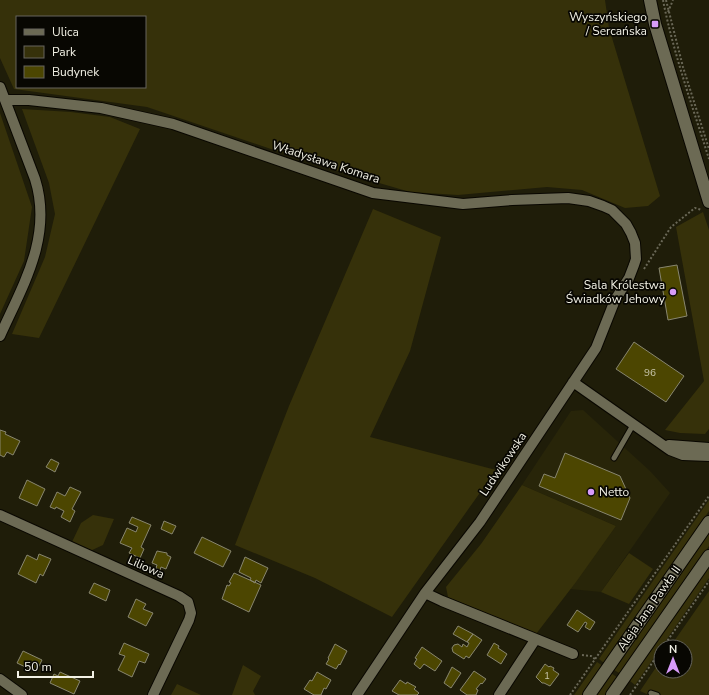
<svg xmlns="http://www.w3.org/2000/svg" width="709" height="695" font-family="'Nunito Sans',sans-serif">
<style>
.built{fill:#282509}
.green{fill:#36310a;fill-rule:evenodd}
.building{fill:#4c4601;stroke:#88866f}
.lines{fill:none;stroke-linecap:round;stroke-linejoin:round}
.service-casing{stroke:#090700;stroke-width:7}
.minor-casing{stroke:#090700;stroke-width:12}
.tertiary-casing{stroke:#090700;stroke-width:14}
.path{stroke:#6a6857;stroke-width:2;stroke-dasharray:2 2;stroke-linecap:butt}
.service{stroke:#6c6a54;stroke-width:5}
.minor{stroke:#6c6a54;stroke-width:10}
.tertiary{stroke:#6c6a54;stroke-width:12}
.poi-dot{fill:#d79bf9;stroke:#080702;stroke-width:1.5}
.labels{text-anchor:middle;stroke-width:3.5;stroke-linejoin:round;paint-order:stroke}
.number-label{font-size:10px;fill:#c8c6ac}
.poi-label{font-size:12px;fill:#f2f1e5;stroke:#080702;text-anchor:end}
.street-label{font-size:12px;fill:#f2f1e5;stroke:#080702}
</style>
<rect width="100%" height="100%" fill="#1f1d09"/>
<!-- built -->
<path class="built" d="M583,410L650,471L670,493L601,592L570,589L616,526L522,485L571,411Z"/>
<!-- green -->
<path class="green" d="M0,0H605L609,28L660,196L648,206L625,208L582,190L547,187L458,195L410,192L321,166L147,107L14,89L0,58ZM17,17H145V87H17Z
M22,109L71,112L110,117L140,129L39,338L12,334L45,257L55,214L49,183Z
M0,113L32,207L24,261L0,314Z
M373,209L441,237L410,351L370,437L496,470L392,617L315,578L235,545L289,406Z
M703,212L709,230V429L705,434L680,433L665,430L704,381L676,227Z
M522,485L616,526L576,582L536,634L448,597L446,587L481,544Z
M709,500V511L604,663L599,659Z
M93,515L114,519L103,545L90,551L72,542L81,523Z
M709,532V546L621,674L614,670Z
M629,553L653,569L629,604L601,592Z
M709,566V578L635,685L630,681Z
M709,591V695H649L640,691L661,660V671H685V647H670Z
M597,662L603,666L583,695H574Z
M243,665L261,676L253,691L255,695H232Z
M611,673L618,678L606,695H596Z
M177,684L201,695H171Z"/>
<!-- building -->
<path class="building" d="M677,265L687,316L668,320L659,268Z
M634,342L684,376L666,402L616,369Z
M0,430L6,432L5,434L20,441L13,455L7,452L4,457L0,455Z
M565,453L620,476L630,498L621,520L539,486L544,474L555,478Z
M51,459L59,463L55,472L46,467Z
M27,480L45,489L37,506L19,498Z
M70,487L81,492L72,509L75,511L70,522L61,517L64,511L56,507L55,509L50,507L57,492L65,496Z
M132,517L151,525L141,547L144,549L140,558L129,553L132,548L120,543L127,528L136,532L138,527L129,523Z
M164,521L176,526L172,534L161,529Z
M202,537L231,551L223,567L194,553Z
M157,551L167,553V555L171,557L166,569L161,567L160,570L156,568L157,565L152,563Z
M39,554L51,559L43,576L40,574L36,583L18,574L27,555L37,560Z
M245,557L268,568L261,583L256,580L255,583L250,580L251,578L239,572Z
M234,573L261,585L249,612L222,599L227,585L229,586L231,583L229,582Z
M94,583L110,590L106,601L89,593Z
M136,599L146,604L143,609L153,613L146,626L128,617Z
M577,610L595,622L590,630L585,627L587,623L585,622L578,632L567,625Z
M458,626L473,634L467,642L453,634Z
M473,634L482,640L469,658L466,656L464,659L453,652L452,648L454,645L458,644L462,647L463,644L467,647L469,643L467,642Z
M124,643L149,654L145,663L139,661L132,677L118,670L125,656L119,654Z
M494,643L499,646L498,648L507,654L501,664L487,655Z
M335,644L347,651L340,665L339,664L336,669L326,664L329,659L328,658Z
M422,647L442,661L435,671L424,664L420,669L414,664L417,659L415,658Z
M23,651L42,660L36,672L17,663Z
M545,664L549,667L550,666L554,668L553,670L559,674L550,686L544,683H542L536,677Z
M452,667L461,673L451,688L444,683Z
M474,671L486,679L482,684L481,683L476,689L478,690L476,695H467L460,690Z
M60,672L80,681L74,694L50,683L54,674L58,676Z
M317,672L331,680L326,689L324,688L321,695H314L304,689L310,680L312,681Z
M400,680L406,684L407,682L416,687L414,689L419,693L417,695H399L392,691Z"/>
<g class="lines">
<defs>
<path id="service" d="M614,458L633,425
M651,693L657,695"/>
<path id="minor" d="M0,87L35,179C53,236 23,285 0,336
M6,100H29L101,108L173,124L373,193L463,204L512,200L568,198L589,201L603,206L612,210L626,224L631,233L635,243L636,259L634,265L629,278L615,300L596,348L480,522L425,593L357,695
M573,382L670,450L683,455L709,456
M669,445L709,448
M0,515L179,596L188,602L191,613L189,620L153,695
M425,593L442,601L573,654
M0,679L22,695
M499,695L535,640"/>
<path id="tertiary" d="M650,0L655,24L709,202
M589,695L709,522
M612,695L709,556"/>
</defs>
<!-- service casing -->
<use href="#service" class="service-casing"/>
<!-- minor casing -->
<use href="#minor" class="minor-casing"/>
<!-- tertiary casing -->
<use href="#tertiary" class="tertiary-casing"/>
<!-- path -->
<path class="path" d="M663,0C673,52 693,108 709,159
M666,0L683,67L709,149
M668,12L673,0
M644,269L671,227L695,208L702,210
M663,647L709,581
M582,655L591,656L596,660
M570,695L709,496
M630,695L661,650"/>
<!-- service -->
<use href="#service" class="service"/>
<!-- minor -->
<use href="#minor" class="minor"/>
<!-- tertiary -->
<use href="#tertiary" class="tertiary"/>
</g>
<!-- markers -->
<g class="poi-dot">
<rect x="651" y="20" width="8" height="8" rx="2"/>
<circle cx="673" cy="292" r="4"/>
<circle cx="591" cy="492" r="4"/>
</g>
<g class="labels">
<!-- number labels -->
<g class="number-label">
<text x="650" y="376">96</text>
<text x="547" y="679">1</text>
</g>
<!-- poi labels -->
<g class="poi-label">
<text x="647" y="21">Wyszyńskiego<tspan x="647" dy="14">/ Sercańska</tspan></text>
<text x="665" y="289">Sala Królestwa<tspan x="665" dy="14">Świadków Jehowy</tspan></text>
<text x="599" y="496" text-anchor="start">Netto</text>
</g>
<!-- street labels -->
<g class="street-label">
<text transform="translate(326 162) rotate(18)" y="4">Władysława Komara</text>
<text transform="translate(503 464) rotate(-56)" y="4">Ludwikowska</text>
<text transform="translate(146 567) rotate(24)" y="4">Liliowa</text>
<text transform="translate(649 608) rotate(-55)" y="4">Aleja Jana Pawła II</text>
</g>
</g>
<!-- legend -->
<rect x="16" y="16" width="130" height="72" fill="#080702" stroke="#66655d"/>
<rect x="24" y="29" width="20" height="6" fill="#6c6a54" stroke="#66655d"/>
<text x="52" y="36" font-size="12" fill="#f2f1e5">Ulica</text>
<rect x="24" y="46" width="20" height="12" fill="#36310a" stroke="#66655d"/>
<text x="52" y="56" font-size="12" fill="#f2f1e5">Park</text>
<rect x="24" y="66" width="20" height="12" fill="#4c4601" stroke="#66655d"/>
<text x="52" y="76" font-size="12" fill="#f2f1e5">Budynek</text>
<!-- north arrow -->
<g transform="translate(673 659)"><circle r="19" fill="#080702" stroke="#66655d"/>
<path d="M0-3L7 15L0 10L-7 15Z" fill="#d79bf9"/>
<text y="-6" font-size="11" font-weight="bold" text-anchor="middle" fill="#f2f1e5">N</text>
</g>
<!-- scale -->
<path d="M18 671v6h75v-6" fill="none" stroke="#f2f1e5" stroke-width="2"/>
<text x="24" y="671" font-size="12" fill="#f2f1e5" stroke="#080702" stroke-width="3" paint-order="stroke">50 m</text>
</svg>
